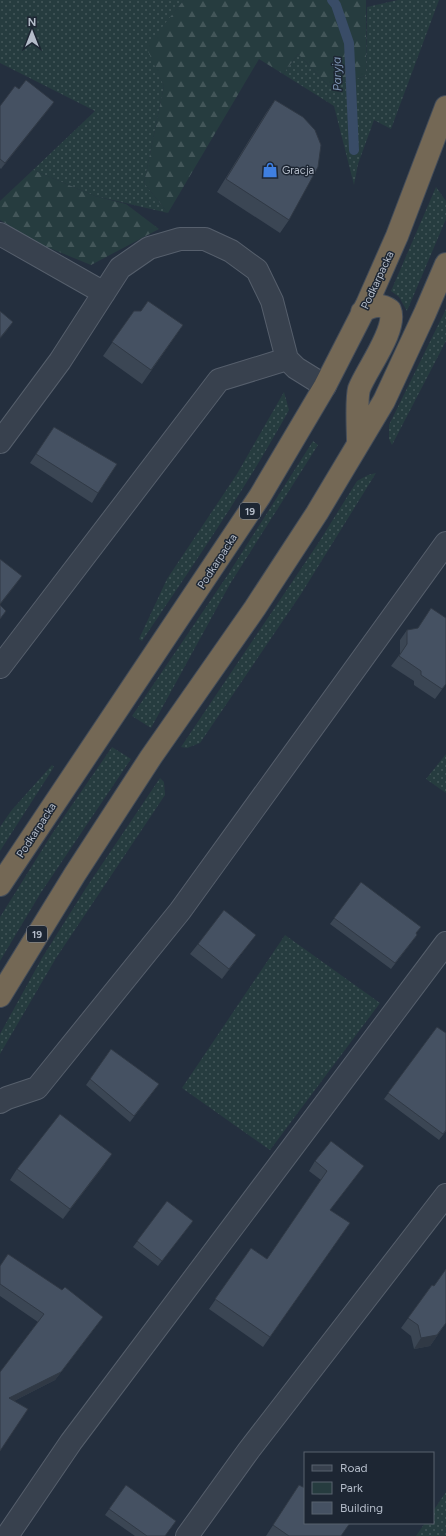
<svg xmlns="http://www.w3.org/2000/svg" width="446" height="1536" font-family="Figtree,sans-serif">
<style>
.green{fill:url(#green-dots)}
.forest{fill:url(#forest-firs)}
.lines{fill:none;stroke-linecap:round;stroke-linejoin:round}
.stream{stroke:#394c67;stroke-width:10}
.minor-casing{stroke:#565f6c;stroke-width:24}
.highway-casing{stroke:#434c59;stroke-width:24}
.minor{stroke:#38414e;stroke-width:22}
.highway{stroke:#746855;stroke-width:22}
.wall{fill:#3b4654}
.shaded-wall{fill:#303945}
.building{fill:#455162;stroke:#303945}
.labels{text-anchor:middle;stroke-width:3;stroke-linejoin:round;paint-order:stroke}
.shield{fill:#1d2633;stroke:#878f9c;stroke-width:1}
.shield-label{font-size:10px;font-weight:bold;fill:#b4bcc9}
.poi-label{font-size:11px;fill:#b4bcc9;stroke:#1d2633;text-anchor:start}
.street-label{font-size:11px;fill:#b4bcc9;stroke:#1d2633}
.water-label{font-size:12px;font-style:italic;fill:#7c92b1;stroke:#1d2633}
</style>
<defs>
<pattern id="green-dots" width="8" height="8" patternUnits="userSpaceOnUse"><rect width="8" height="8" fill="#263c3f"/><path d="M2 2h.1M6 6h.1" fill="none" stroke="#435659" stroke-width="1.8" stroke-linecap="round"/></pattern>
<pattern id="forest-firs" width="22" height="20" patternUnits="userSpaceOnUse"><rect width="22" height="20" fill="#263c3f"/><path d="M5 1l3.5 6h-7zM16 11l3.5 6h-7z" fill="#435659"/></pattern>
</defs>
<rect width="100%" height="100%" fill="#242f3e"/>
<!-- green -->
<path class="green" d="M0,0H184L147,47L164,86L144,183L168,213L95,196L33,170L95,111L0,63Z
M398,0H439L391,129L374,120L358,164L354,185L334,106L283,74L298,54L329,86L366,76L367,7Z
M436,187L446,201V219L407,311L399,297L391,291Z
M446,309V341L392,445L389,439V425Z
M284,392L289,410C245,490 193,565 142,641L139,639L167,579L237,474Z
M313,441L318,445L230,584L151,728L132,716L227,576Z
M376,473L301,594L200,743L187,748L181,747L319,542L357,481L368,475Z
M112,747L131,759L40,894L0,961V917L52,834Z
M446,754V793L426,779Z
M52,765L54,767L0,851V827L11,811Z
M160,778L164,782L165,795L56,958L0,1054V1034L42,958L86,888Z
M285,935L380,1003L270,1150L182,1088Z
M446,1492V1536H416L425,1523H433V1511Z"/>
<!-- forest -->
<path class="forest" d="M184,0H366V76L329,86L298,54L283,74L259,59L168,213L144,183L164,86L146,47Z
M33,170L95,196L126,204L159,229L91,265L42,245L0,220V201Z"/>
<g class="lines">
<!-- stream -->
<path class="stream" d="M332,0L336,5L349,43L354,150"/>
<defs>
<path id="minor" d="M0,234L104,293
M0,442L60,361L120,268L149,248L180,239H205L231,251L257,270L272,301L287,359L296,368L325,386
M0,667L219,380L287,359
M0,1102L7,1098L37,1088L180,911L446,543
M7,1536L71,1442L446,943
M187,1536L249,1450L446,1195"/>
<path id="highway" d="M358,442C358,429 356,400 359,389C366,370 398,329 390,310C381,303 371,306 362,312
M0,885L260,496L325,386L367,304L397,236L446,107
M0,996L75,874L151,757L255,608L317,513L384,401L425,313L446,264"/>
</defs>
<!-- minor casing -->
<use href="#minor" class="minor-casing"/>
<!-- highway casing -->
<use href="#highway" class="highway-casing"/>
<!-- minor -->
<use href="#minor" class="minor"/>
<!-- highway -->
<use href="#highway" class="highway"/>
</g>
<!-- wall -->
<path class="wall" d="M19,89L54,102L1,169L0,168V106Z
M275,100L289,220L280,233L217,192L266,113Z
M134,311L183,325L142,384L103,356Z
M54,427L98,493L92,503L30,463Z
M407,630L446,684L435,699L414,685V681L391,666L400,654V640Z
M361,882L417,935L391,969L330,924Z
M198,944L248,945L222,979L190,954Z
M437,1027L446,1131L439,1140L384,1099Z
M111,1049L159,1084L130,1122L86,1085Z
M315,1161L357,1175L330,1210L350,1223L263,1347L209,1309L251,1248L267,1259L321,1180L309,1171Z
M105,1164L63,1219L10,1180L17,1169Z
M167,1201L193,1221L158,1266L133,1247Z
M0,1266L103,1317L55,1380L14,1401L0,1372L38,1322L0,1296Z
M432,1285L446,1323L430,1346L414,1349L411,1336L401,1328Z
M126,1485L165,1536H135L105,1515Z
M299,1485L341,1536H266Z"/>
<!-- shaded-wall -->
<path class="shaded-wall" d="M54,102L50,108L1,169L5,163Z
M13,322L6,332L0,339V338Z
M22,576L15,586L0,605V604Z
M256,935L248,945L222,979L229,969Z
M112,1154L105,1164L63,1219L70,1209Z
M103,1317L55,1380L4,1406L9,1398Z
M446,1323L430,1346L414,1349L421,1338Z"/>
<!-- building -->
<path class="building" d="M26,80L54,102L5,163L0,159V106L15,86L19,89Z
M275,100L303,117L315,130L321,145L318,167L289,220L226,179Z
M148,301L183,325L151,370L112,342L134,311H141Z
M0,311L13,322L0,338Z
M54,427L117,464L98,493L36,454Z
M0,559L22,576L0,604Z
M0,605L6,611L0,619Z
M431,608L446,618V684L442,689L421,675V671L399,656L407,644V630L418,628Z
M361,882L421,927L416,933L417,935L395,963L334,918Z
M224,910L256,935L229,969L198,944Z
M437,1027L446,1033V1130L443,1134L388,1093Z
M111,1049L159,1084L134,1116L90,1079Z
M60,1114L112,1154L70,1209L17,1169Z
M331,1141L364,1166L330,1210L350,1223L270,1337L215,1299L251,1248L267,1259L327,1171L315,1161Z
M167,1201L193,1221L162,1261L137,1241Z
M8,1254L62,1290L65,1287L103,1317L61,1372L9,1398L28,1409L0,1451V1372L44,1314L0,1284V1266Z
M446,1269V1323L437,1335L421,1338L418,1325L408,1318L432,1285L434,1286Z
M126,1485L176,1521L165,1536H147L109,1509Z
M299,1485L305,1488V1523H350L341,1536H289L273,1525Z"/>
<!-- icons -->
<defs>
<symbol id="shop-bare" viewBox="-9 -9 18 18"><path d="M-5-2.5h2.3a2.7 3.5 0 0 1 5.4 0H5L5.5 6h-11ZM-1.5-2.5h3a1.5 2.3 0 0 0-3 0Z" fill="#3f7fe0" stroke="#1d2633" stroke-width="2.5" paint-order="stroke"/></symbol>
</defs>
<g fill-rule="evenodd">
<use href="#shop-bare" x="259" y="159" width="22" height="22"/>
</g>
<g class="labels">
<!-- shield labels -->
<g class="shield">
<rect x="240" y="503" width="20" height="16" rx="3"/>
<rect x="27" y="926" width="20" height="16" rx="3"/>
</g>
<g class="shield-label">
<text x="250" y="515">19</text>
<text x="37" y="938">19</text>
</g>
<!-- poi labels -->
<g class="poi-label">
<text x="282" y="174">Gracja</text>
</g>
<!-- street labels -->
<g class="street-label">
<text transform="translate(377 280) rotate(-65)" y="4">Podkarpacka</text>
<text transform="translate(217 561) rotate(-57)" y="4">Podkarpacka</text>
<text transform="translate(36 830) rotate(-57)" y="4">Podkarpacka</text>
</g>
<!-- water labels -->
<g class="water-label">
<text transform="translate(337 74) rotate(-92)" y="4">Paryja</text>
</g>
</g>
<!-- legend -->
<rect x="304" y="1452" width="130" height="72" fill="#1d2633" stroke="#59626f"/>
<rect x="312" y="1465" width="20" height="6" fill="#38414e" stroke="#59626f"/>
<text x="340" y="1472" font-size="12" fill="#b4bcc9">Road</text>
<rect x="312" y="1482" width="20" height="12" fill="#263c3f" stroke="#59626f"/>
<text x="340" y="1492" font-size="12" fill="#b4bcc9">Park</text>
<rect x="312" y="1502" width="20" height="12" fill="#455162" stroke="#59626f"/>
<text x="340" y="1512" font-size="12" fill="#b4bcc9">Building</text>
<!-- north arrow -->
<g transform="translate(32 32)" stroke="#1d2633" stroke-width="3" paint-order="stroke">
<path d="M0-3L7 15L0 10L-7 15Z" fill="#b4bcc9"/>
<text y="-6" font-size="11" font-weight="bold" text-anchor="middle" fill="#b4bcc9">N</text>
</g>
</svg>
